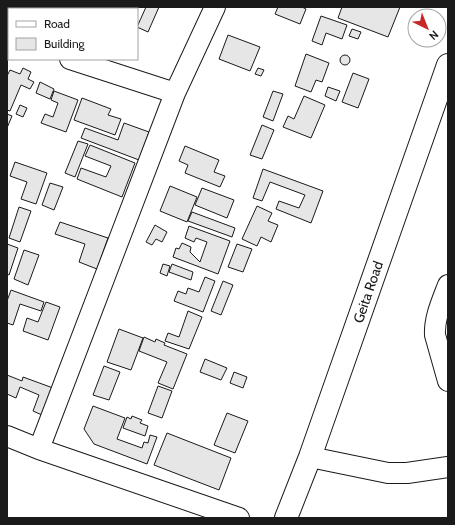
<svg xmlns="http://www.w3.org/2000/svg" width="455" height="525" font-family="Cabin,sans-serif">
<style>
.building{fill:#e6e6e6;stroke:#1a1a1a}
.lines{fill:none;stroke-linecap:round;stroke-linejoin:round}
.minor-casing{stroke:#1a1a1a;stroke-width:22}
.highway-casing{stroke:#1a1a1a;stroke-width:24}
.minor{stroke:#fff;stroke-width:20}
.highway{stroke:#fff;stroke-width:22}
.labels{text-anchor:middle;stroke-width:3;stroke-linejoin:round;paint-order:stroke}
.street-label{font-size:14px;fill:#1a1a1a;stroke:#fff}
</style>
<rect width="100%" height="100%" fill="#fff"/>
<!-- building -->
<path class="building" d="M146,7H159L148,32L137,27Z
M278,7H302L306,9L300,24L275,14Z
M342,7H400L388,37L338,18Z
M321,16L347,25L342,39L326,33L322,45L312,41Z
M352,29L361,32L358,39L349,36Z
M228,35L260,47L250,71L219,59Z
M306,54L329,63L322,82L316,80L311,92L295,86Z
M340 60a5 5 0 1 1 10 0a5 5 0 1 1-10 0Z
M23,68L31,72L28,79L34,82L30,89L21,85L10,111L7,110V76L10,70L20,74Z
M258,68L264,70L261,76L255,74Z
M353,73L369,79L358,108L342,102Z
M40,82L54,89L50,99L36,93Z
M328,87L340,91L336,101L325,96Z
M54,91L78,100L66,132L41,123L45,114L53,117L58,103L51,100Z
M273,91L283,94L273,121L263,117Z
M304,96L325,105L311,138L283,127L288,116L294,119Z
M82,98L111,109L108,115L121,119L115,135L74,120Z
M20,105L27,108L23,117L16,114Z
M7,114L12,116L7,128Z
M124,123L149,132L139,160L81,138L85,128L118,140Z
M262,125L274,130L262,159L250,155Z
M78,141L88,144L75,177L65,173Z
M90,145L135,163L122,197L77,179L81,168L106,177L111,166L85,156Z
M185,146L219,160L214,172L225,176L220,187L185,173L188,165L179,161Z
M15,162L47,173L36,204L21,199L27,182L10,176Z
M263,169L323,191L311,223L276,209L279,201L299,208L305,195L270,182L262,201L253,198Z
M50,183L63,187L54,210L42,205Z
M170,186L197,197L187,222L160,211Z
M202,188L234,200L227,218L195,205Z
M257,206L272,213L268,221L278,225L271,242L261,237L257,246L242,239Z
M19,207L31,211L20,242L9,238Z
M192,212L235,228L232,237L188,221Z
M60,222L108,238L97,269L79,262L85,244L55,234Z
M155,225L167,232L162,242L156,239L152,245L146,242Z
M189,226L230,241L218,274L173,257L176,248L179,249L182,243L191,247L190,252L200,262L207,242L196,238L194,242L185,238Z
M7,244L18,248L9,275L7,274Z
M237,244L252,249L243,272L228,267Z
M24,250L39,255L28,285L14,279Z
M163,264L170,266L167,276L160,273Z
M172,264L193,272L191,280L169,272Z
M205,277L215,281L203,312L174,301L178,291L186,294L188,288L199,292Z
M223,281L233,285L221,315L211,311Z
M11,290L44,302L41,311L20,304L13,325L7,323V301Z
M46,302L60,307L48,340L23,331L27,318L38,322Z
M188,311L202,317L189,349L165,341L168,333L179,337Z
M119,329L143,338L131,370L107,362Z
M144,337L155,342L156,339L165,343L164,345L187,354L173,389L158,383L167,362L139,351Z
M205,359L227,368L221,380L200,372Z
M104,366L120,372L109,400L93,395Z
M234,372L247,377L243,388L230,383Z
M7,375L22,381L23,377L53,388L42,415L33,411L39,395L20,387L16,398L7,394Z
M158,386L172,391L162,418L148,413Z
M93,406L125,418L117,439L142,448L144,442L148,443L150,435L157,437L147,464L94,444L84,429Z
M227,413L248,421L235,453L214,445Z
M132,416L142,420L140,423L148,426L145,436L123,428L127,417L131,419Z
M167,433L231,458L219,490L154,465Z"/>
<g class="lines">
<defs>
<path id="minor" d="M7,38H9
M70,59L175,93
M448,285C442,301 434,318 435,335L448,381
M7,436L39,449L239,518
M39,449L175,93L215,7
M310,457L388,473H407L448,467"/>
<path id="highway" d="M286,518L310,457L448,65"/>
</defs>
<!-- minor casing -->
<use href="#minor" class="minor-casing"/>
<!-- highway casing -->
<use href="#highway" class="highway-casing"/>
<!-- minor -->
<use href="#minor" class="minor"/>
<!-- highway -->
<use href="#highway" class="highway"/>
</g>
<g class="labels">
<!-- street labels -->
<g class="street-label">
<text transform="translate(368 292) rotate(-71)" y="5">Geita Road</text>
</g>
</g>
<!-- border -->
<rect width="455" height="525" fill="none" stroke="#1a1a1a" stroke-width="16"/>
<!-- legend -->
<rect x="8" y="8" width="130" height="52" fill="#ffffff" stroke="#a3a3a3"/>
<rect x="16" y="21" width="20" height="6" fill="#ffffff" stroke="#a3a3a3"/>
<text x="44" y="28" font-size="12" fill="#1a1a1a">Road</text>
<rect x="16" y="38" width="20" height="12" fill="#e6e6e6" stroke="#a3a3a3"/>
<text x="44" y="48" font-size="12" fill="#1a1a1a">Building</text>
<!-- north arrow -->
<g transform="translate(427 28) rotate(137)"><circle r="19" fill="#ffffff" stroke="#a3a3a3"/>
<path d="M0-3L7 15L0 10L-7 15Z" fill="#c62828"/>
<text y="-6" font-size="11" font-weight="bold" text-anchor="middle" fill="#1a1a1a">N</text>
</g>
</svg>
